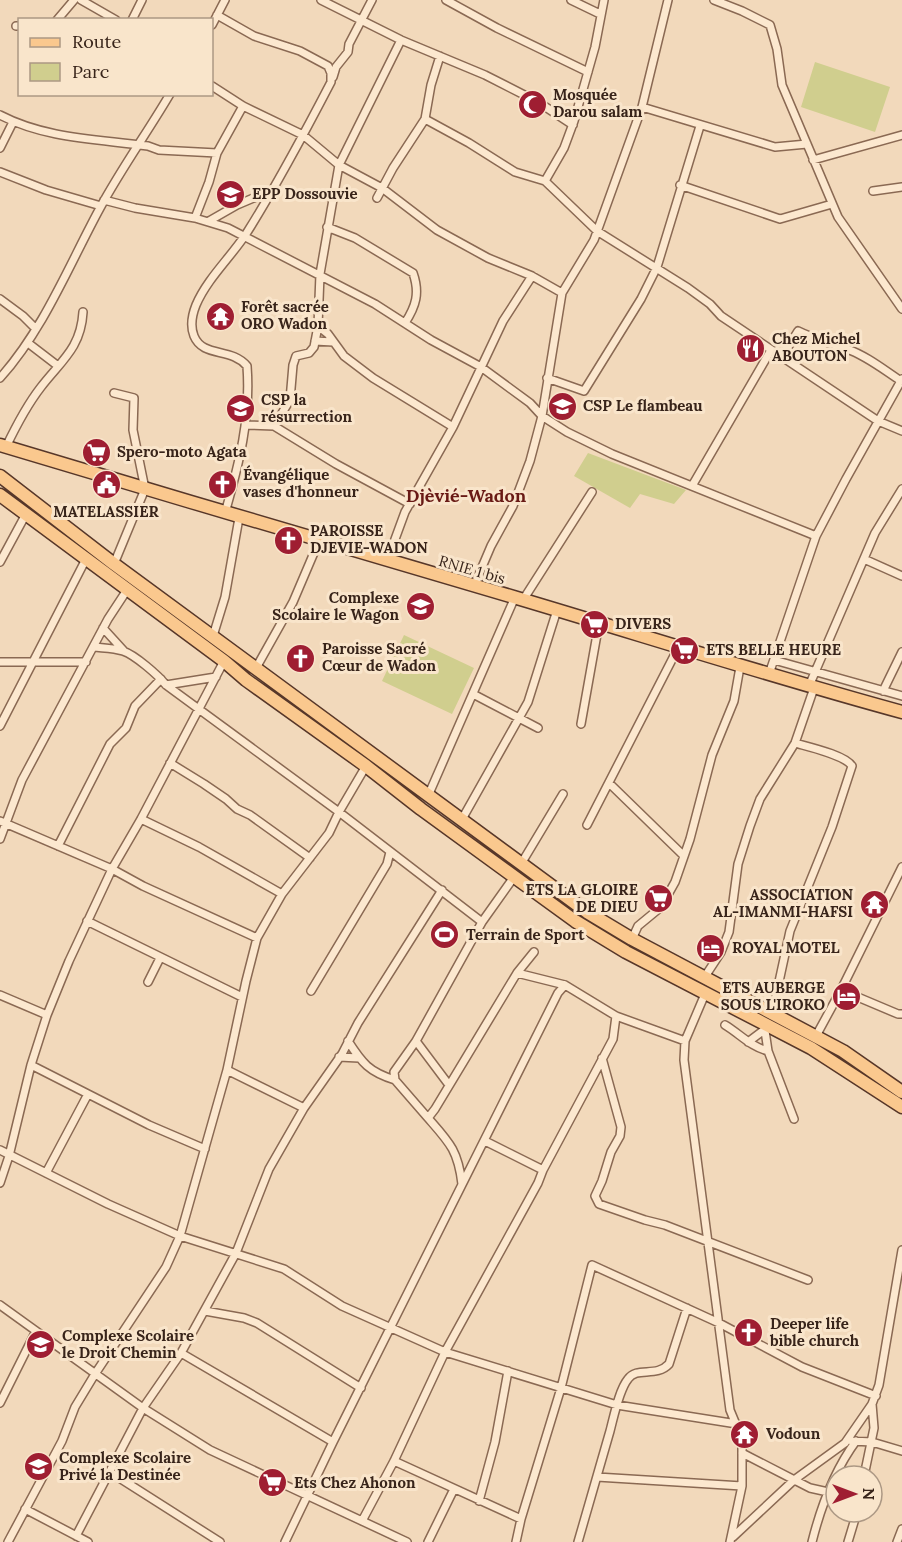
<svg xmlns="http://www.w3.org/2000/svg" width="902" height="1542" font-family="Lora,serif">
<style>
.green{fill:#d0ce8e}
.lines{fill:none;stroke-linecap:round;stroke-linejoin:round}
.street-casing{stroke:#8a6953;stroke-width:10}
.primary-casing{stroke:#573729;stroke-width:15}
.street{stroke:#fce8cf;stroke-width:7}
.primary{stroke:#fac88e;stroke-width:12}
.labels{text-anchor:middle;stroke-width:6;stroke-linejoin:round;paint-order:stroke}
.poi-label{font-size:15px;font-weight:bold;fill:#38241a;stroke:#f9e5cb;text-anchor:start}
.street-label{font-size:15px;fill:#38241a;stroke:#f9e5cb}
.quarter-label{font-size:18px;font-weight:bold;fill:#691a15;stroke:#f9e5cb}
</style>
<rect width="100%" height="100%" fill="#f2d9bb"/>
<!-- green -->
<path class="green" d="M815,62L890,87L875,132L801,107Z
M588,453L686,490L674,504L640,494L630,508L574,476Z
M404,635L474,668L452,714L382,681Z"/>
<g class="lines">
<defs>
<path id="street" d="M81,0L116,20
M321,0L401,40L485,75L538,102L573,125
M446,0L497,28L588,72
M571,0L600,14
M714,0L742,11L770,25L777,49L782,85L838,217L902,309
M217,15L254,36L300,51L328,66L331,73V82C304,134 277,185 246,234C230,258 207,279 196,305C192,315 190,326 194,336C203,358 231,347 247,366C251,418 239,464 225,513
M57,20L74,0
M132,20L142,0
M212,25L225,0
M16,26H20
M333,77L336,67L348,52L349,44L372,0
M212,86L243,106L303,135L339,165L382,188L437,230L488,258L532,276L562,293
M642,107L775,147L807,144
M0,115C46,139 98,139 148,146L159,150L217,153
M425,119L469,143L515,172L545,181L597,231L688,288L710,304L721,316L878,421L902,431
M0,148L13,122
M813,160L902,135
M0,172L46,190L101,206
M545,181L564,148L574,121L595,47L604,0
M680,185L780,219L832,204
M873,191L902,187
M377,198L393,168L425,119L431,85L440,56
M104,200L135,208L195,218L228,228L375,304L431,340L481,367L530,403L542,416L567,432L612,454L816,536
M195,218L209,182L217,153L243,106
M209,221L237,205L272,190
M327,227L355,238L413,273C420,293 416,306 405,323
M0,299L23,316L36,329
M318,326L328,334L344,356L373,378L453,427
M315,341L333,342
M28,343L58,366
M782,357L798,331C814,339 831,343 847,349C867,356 884,370 901,381
M0,378C44,329 69,265 100,208C121,169 147,133 170,94
M547,378L584,391L641,299L657,267L700,126
M114,393L134,398L133,430L145,489L114,564
M246,425L274,426L336,464L410,504
M274,426L290,400L293,365L296,356L309,353L314,347L318,326L320,274L339,165L401,40
M6,447C16,426 27,405 41,387C61,361 81,348 83,312
M692,486L771,350
M864,559L902,576
M387,561L405,512L453,427L503,321L532,276
M0,562L26,514
M474,586L491,546L513,506L530,461L542,416L562,293L594,240L642,107L668,0
M523,600L592,492
M103,628L124,651
M213,636L225,597L239,518
M94,647C103,648 114,648 123,651C135,655 158,675 166,685L339,812L482,922L514,877
M774,660L902,696
M0,662H86
M256,668L293,602L319,541
M769,674L816,536L846,479L902,379
M166,685L216,677
M809,686L875,533L902,489
M883,691L902,652
M473,694L538,728
M581,724L599,623
M0,726L86,559
M170,763L204,784L226,799L237,809L250,815L310,858
M609,783L684,856
M428,796L515,597
M141,819L199,847L282,894
M0,821L112,869L143,886L257,938
M461,821L528,702L557,610
M587,825L678,648
M0,839L22,780L108,619L127,590
M58,846L110,744L126,728L135,706L161,679
M521,864L563,794
M87,921L242,997
M632,939L638,926L661,907L675,882L690,839L712,755L734,701L740,667
M517,973L565,985L616,1016L685,1041
M704,978L721,952L729,932L738,864L750,826L760,799L795,743L814,688
M148,982L160,958
M841,990L898,1014H902
M311,991L387,864L390,852
M705,994L685,1041L684,1060L730,1410L742,1439V1486L730,1542
M0,995L47,1015
M772,1014L790,931L832,827L852,766C845,755 809,747 795,743
M764,1024L768,1051L794,1119
M725,1025C740,1034 751,1047 768,1051
M816,1036L841,990L902,867
M348,1041C362,1063 369,1072 395,1080
M416,1041L449,1085
M748,1042L764,1030
M339,1057L359,1058
M602,1058L621,1127L620,1136L611,1152L602,1181L595,1196L599,1204L645,1220L665,1225L808,1280
M31,1065L149,1125L205,1149
M227,1070L304,1108L342,1054L358,1023L442,890
M428,1118L395,1080L394,1072L416,1041L482,922
M485,1141L543,1170
M0,1150L108,1204L180,1236L284,1269L342,1306L445,1352L617,1405L737,1424
M46,1173L88,1094
M0,1183L9,1156L31,1065L47,1015L69,961L112,869L141,819L224,661
M462,1184C458,1150 449,1142 428,1118L435,1109L517,973L534,952
M0,1305L143,1408L210,1450L407,1542
M205,1311L244,1318L257,1323L361,1388
M181,1353L333,1442
M0,1403L36,1331
M852,1441L872,1442L902,1451
M742,1453L810,1488L828,1492
M394,1461L521,1519
M110,1472L220,1542
M864,1476L874,1428L872,1404
M597,1477L742,1486
M479,1501L495,1442L508,1371
M25,1509L88,1542
M362,1521L394,1461L445,1352L538,1183L543,1170L613,1039L616,1016
M76,1536L143,1408L181,1353L236,1253L269,1169L304,1108
M733,1537L794,1480L845,1443L872,1404L879,1385L902,1250
M8,1542L62,1441L75,1407L95,1374L166,1267L180,1236L227,1070L246,981L257,938L282,894L329,833L339,812L366,766
M285,1542L333,1442L558,993L565,985
M428,1542L454,1489
M516,1542L521,1519L561,1388L592,1265L719,1323L802,1367L876,1396
M578,1542C589,1505 599,1468 610,1431C614,1416 619,1390 628,1379C637,1366 656,1378 669,1364L687,1308
M812,1542C821,1506 834,1471 856,1441
M848,1542L857,1512
M897,1542L902,1529"/>
<path id="primary" d="M0,445C172,497 345,547 517,598C645,636 773,677 902,712
M0,476L114,564L587,912L632,939L843,1051L902,1092
M0,495L224,661L246,680L366,766L421,809L575,921L626,952L811,1048L902,1107"/>
</defs>
<!-- street casing -->
<use href="#street" class="street-casing"/>
<!-- primary casing -->
<use href="#primary" class="primary-casing"/>
<!-- street -->
<use href="#street" class="street"/>
<!-- primary -->
<use href="#primary" class="primary"/>
</g>
<!-- icons -->
<defs>
<symbol id="mosque-disc" viewBox="-11 -11 22 22"><circle r="9.5" fill="#9f1e32" stroke="#f9e5cb"/><path d="M3.5-4.9A6 6 0 1 0 3.5 4.9A5 5 0 1 1 3.5-4.9Z" fill="#fff"/></symbol>
<symbol id="school-disc" viewBox="-11 -11 22 22"><circle r="9.5" fill="#9f1e32" stroke="#f9e5cb"/><path d="M0-5L7-2L0 1L-7-2ZM-4 1L0 2.5L4 1V4Q0 6-4 4Z" fill="#fff"/></symbol>
<symbol id="temple-disc" viewBox="-11 -11 22 22"><circle r="9.5" fill="#9f1e32" stroke="#f9e5cb"/><path d="M0-6L5-2H3V0L6.5 2.5H4V6H1.5V3h-3V6H-4V2.5H-6.5L-3 0V-2H-5Z" fill="#fff"/></symbol>
<symbol id="restaurant-disc" viewBox="-11 -11 22 22"><circle r="9.5" fill="#9f1e32" stroke="#f9e5cb"/><path d="M-5-6h1v4h1v-4h1v4h1v-4h1v5L-1.5 .5V6h-2V.5L-5-1ZM5-6V6H3V1.5H1.5Q1.5-4 5-6Z" fill="#fff"/></symbol>
<symbol id="supermarket-disc" viewBox="-11 -11 22 22"><circle r="9.5" fill="#9f1e32" stroke="#f9e5cb"/><path d="M-6-5.5h2.5l.6 2H6L4.5 2H-2.5L-4.4-4H-6ZM-1.5 3.2a1.3 1.3 0 1 0 .1 0ZM3 3.2a1.3 1.3 0 1 0 .1 0Z" fill="#fff"/></symbol>
<symbol id="church-disc" viewBox="-11 -11 22 22"><circle r="9.5" fill="#9f1e32" stroke="#f9e5cb"/><path d="M-1.2-6h2.4v3.5h3.3v2.4h-3.3V6h-2.4V-.1h-3.3v-2.4h3.3Z" fill="#fff"/></symbol>
<symbol id="civic-disc" viewBox="-11 -11 22 22"><circle r="9.5" fill="#9f1e32" stroke="#f9e5cb"/><path d="M-.6-6.5H3V-4.5H.6V-3L4-1V1h2V6H-6V1h2V-1L-.6-3ZM-1.2 2.5V6h2.4V2.5Z" fill="#fff"/></symbol>
<symbol id="stadium-disc" viewBox="-11 -11 22 22"><circle r="9.5" fill="#9f1e32" stroke="#f9e5cb"/><path d="M0-5a6.5 5 0 1 0 0 10a6.5 5 0 1 0 0-10ZM-3.5-1.8h7v3.6h-7Z" fill="#fff"/></symbol>
<symbol id="hotel-disc" viewBox="-11 -11 22 22"><circle r="9.5" fill="#9f1e32" stroke="#f9e5cb"/><path d="M-6-4.5h1.5V1H6V5H4.5V3h-9V5H-6ZM-4 0a1.8 1.8 0 1 1 3.6 0ZM.5 0V-2.5h3Q6-2.5 6 0Z" fill="#fff"/></symbol>
</defs>
<g fill-rule="evenodd">
<use href="#mosque-disc" x="516" y="88" width="33" height="33"/>
<use href="#school-disc" x="214" y="178" width="33" height="33"/>
<use href="#temple-disc" x="204" y="300" width="33" height="33"/>
<use href="#restaurant-disc" x="734" y="332" width="33" height="33"/>
<use href="#school-disc" x="546" y="390" width="33" height="33"/>
<use href="#school-disc" x="224" y="392" width="33" height="33"/>
<use href="#supermarket-disc" x="80" y="436" width="33" height="33"/>
<use href="#church-disc" x="206" y="468" width="33" height="33"/>
<use href="#civic-disc" x="90" y="468" width="33" height="33"/>
<use href="#church-disc" x="272" y="524" width="33" height="33"/>
<use href="#school-disc" x="404" y="590" width="33" height="33"/>
<use href="#supermarket-disc" x="578" y="608" width="33" height="33"/>
<use href="#supermarket-disc" x="668" y="634" width="33" height="33"/>
<use href="#church-disc" x="284" y="642" width="33" height="33"/>
<use href="#supermarket-disc" x="642" y="882" width="33" height="33"/>
<use href="#temple-disc" x="858" y="888" width="33" height="33"/>
<use href="#stadium-disc" x="428" y="918" width="33" height="33"/>
<use href="#hotel-disc" x="694" y="932" width="33" height="33"/>
<use href="#hotel-disc" x="830" y="980" width="33" height="33"/>
<use href="#church-disc" x="732" y="1316" width="33" height="33"/>
<use href="#school-disc" x="24" y="1328" width="33" height="33"/>
<use href="#temple-disc" x="728" y="1418" width="33" height="33"/>
<use href="#school-disc" x="22" y="1450" width="33" height="33"/>
<use href="#supermarket-disc" x="256" y="1466" width="33" height="33"/>
</g>
<g class="labels">
<!-- poi labels -->
<g class="poi-label">
<text x="553" y="100">Mosquée<tspan x="553" dy="17">Darou salam</tspan></text>
<text x="252" y="199">EPP Dossouvie</text>
<text x="241" y="312">Forêt sacrée<tspan x="241" dy="17">ORO Wadon</tspan></text>
<text x="772" y="344">Chez Michel<tspan x="772" dy="17">ABOUTON</tspan></text>
<text x="261" y="405">CSP la<tspan x="261" dy="17">résurrection</tspan></text>
<text x="583" y="411">CSP Le flambeau</text>
<text x="117" y="457">Spero-moto Agata</text>
<text x="243" y="480">Évangélique<tspan x="243" dy="17">vases d'honneur</tspan></text>
<text x="106" y="517" text-anchor="middle">MATELASSIER</text>
<text x="310" y="536">PAROISSE<tspan x="310" dy="17">DJEVIE-WADON</tspan></text>
<text x="399" y="603" text-anchor="end">Complexe<tspan x="399" dy="17">Scolaire le Wagon</tspan></text>
<text x="615" y="629">DIVERS</text>
<text x="322" y="654">Paroisse Sacré<tspan x="322" dy="17">Cœur de Wadon</tspan></text>
<text x="706" y="655">ETS BELLE HEURE</text>
<text x="638" y="895" text-anchor="end">ETS LA GLOIRE<tspan x="638" dy="17">DE DIEU</tspan></text>
<text x="853" y="900" text-anchor="end">ASSOCIATION<tspan x="853" dy="17">AL-IMANMI-HAFSI</tspan></text>
<text x="466" y="940">Terrain de Sport</text>
<text x="732" y="953">ROYAL MOTEL</text>
<text x="825" y="993" text-anchor="end">ETS AUBERGE<tspan x="825" dy="17">SOUS L'IROKO</tspan></text>
<text x="770" y="1329">Deeper life<tspan x="770" dy="17">bible church</tspan></text>
<text x="62" y="1341">Complexe Scolaire<tspan x="62" dy="17">le Droit Chemin</tspan></text>
<text x="766" y="1439">Vodoun</text>
<text x="59" y="1463">Complexe Scolaire<tspan x="59" dy="17">Privé la Destinée</tspan></text>
<text x="294" y="1488">Ets Chez Ahonon</text>
</g>
<!-- street labels -->
<g class="street-label">
<text transform="translate(472 570) rotate(16)" y="5">RNIE 1 bis</text>
</g>
<!-- quarter labels -->
<g class="quarter-label">
<text x="466" y="502">Djèvié-Wadon</text>
</g>
</g>
<!-- legend -->
<rect x="18" y="18" width="195" height="78" fill="#f9e5cb" stroke="#ac9884" stroke-width="1.5"/>
<rect x="30" y="38" width="30" height="9" fill="#fac88e" stroke="#ac9884" stroke-width="1.5"/>
<text x="72" y="48" font-size="18" fill="#38241a">Route</text>
<rect x="30" y="63" width="30" height="18" fill="#d0ce8e" stroke="#ac9884" stroke-width="1.5"/>
<text x="72" y="78" font-size="18" fill="#38241a">Parc</text>
<!-- north arrow -->
<g transform="translate(854 1494) rotate(90)"><circle r="28" fill="#f9e5cb" stroke="#ac9884" stroke-width="1.5"/>
<path d="M0-4.5L10 22L0 15L-10 22Z" fill="#9f1e32"/>
<text y="-9" font-size="16" font-weight="bold" text-anchor="middle" fill="#38241a">N</text>
</g>
</svg>
